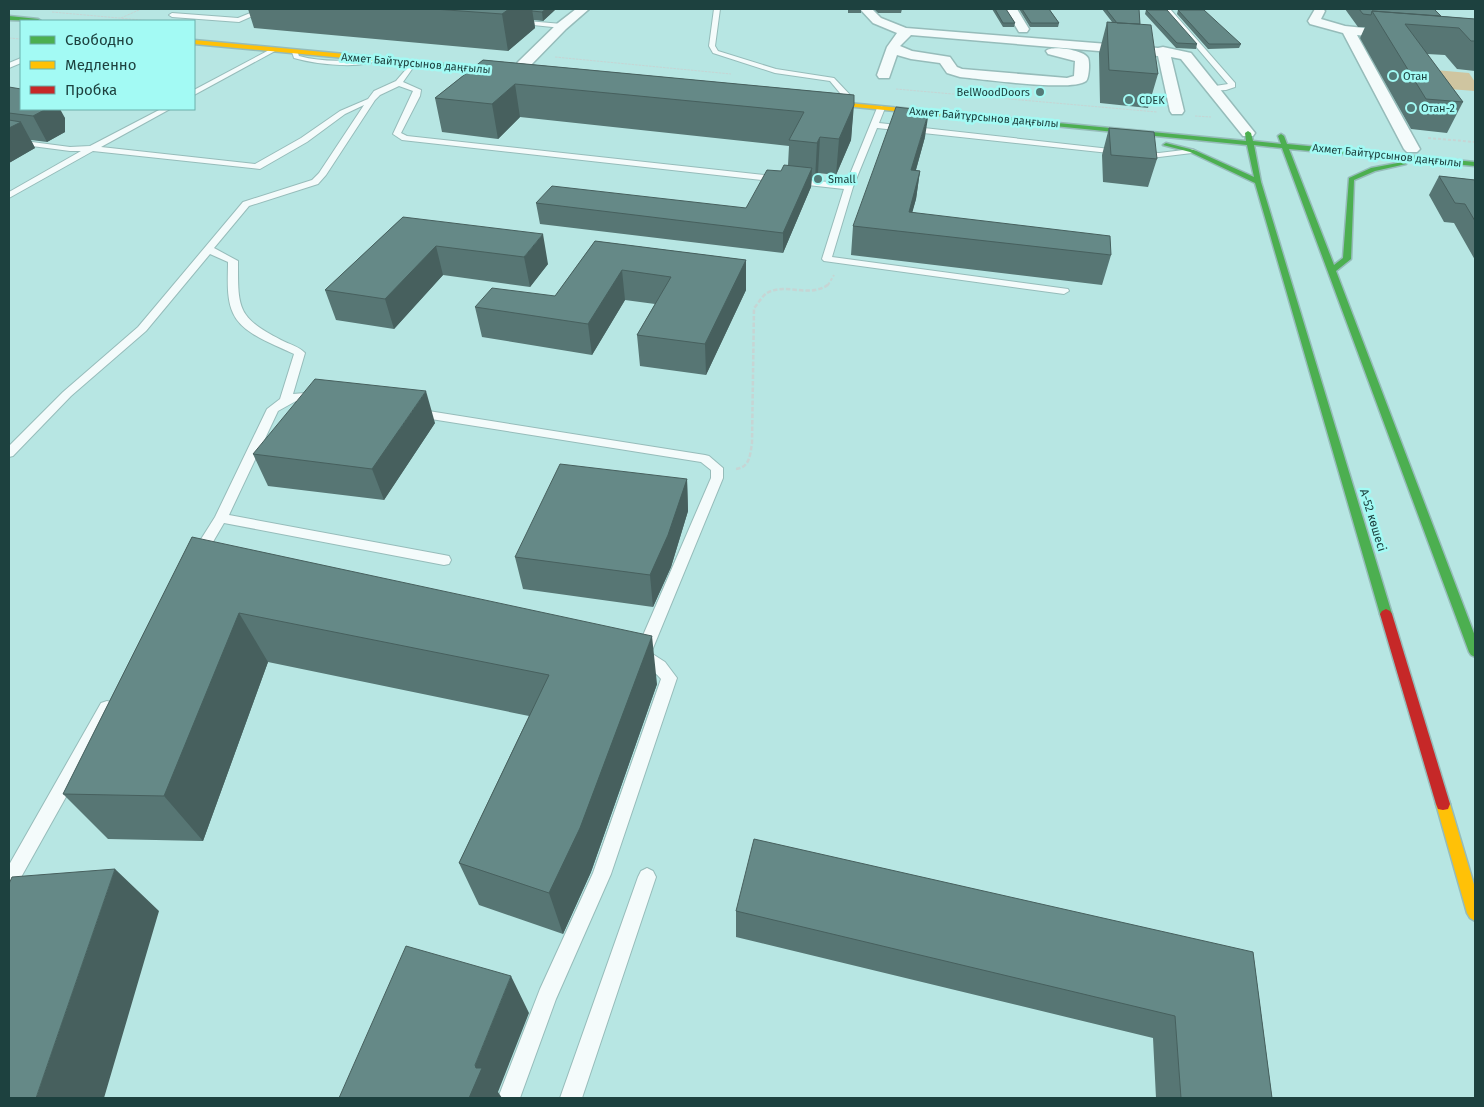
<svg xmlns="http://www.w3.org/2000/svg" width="1484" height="1107" font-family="'Fira Sans',sans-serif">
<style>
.green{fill:#cfc5a0}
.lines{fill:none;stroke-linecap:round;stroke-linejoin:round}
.lane-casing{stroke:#96bcba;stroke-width:2}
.street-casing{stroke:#96bcba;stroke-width:3}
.fast-casing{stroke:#96bcba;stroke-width:3}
.slow-casing{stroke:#96bcba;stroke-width:3}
.jam-casing{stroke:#96bcba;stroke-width:3}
.path-far2{stroke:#c6d5d4;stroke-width:1;stroke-dasharray:2.5 1;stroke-linecap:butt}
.path-far1{stroke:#c6d5d4;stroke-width:2;stroke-dasharray:3 2;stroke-linecap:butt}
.path{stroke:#c6d5d4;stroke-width:2.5;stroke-dasharray:4.5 2;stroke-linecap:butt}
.lane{fill:#f4fbfb;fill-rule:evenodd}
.street{fill:#f4fbfb;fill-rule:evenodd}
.fast{fill:#4caf50;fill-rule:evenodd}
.slow{fill:#ffc107;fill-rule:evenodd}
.jam{fill:#c62828;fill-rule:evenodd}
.wall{fill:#577674}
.shaded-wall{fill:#47605e}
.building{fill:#658987;stroke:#47605e}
.poi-dot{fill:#537b78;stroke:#a3faf4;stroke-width:2}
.labels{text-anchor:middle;stroke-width:5;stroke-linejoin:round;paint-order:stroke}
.far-street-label{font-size:11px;fill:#1d413f;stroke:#a3faf4}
.far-poi-label{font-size:11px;fill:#1d413f;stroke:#a3faf4;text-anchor:start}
.street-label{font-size:12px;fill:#1d413f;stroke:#a3faf4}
</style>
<rect width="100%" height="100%" fill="#b7e6e3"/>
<!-- green -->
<path class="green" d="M1435,70L1469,73L1475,82V91L1449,89Z"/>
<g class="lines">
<defs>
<path id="lane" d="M260,9H268L239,22L172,17L169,15L172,13L238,18Z
M714,9H720L715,46L718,51L776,69L834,78L852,97L845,99L830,81L775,73L713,53L709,46Z
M1164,9H1170L1235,83V87L1226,90L1209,91V87L1228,84Z
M516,20L562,24L565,26L562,28L514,23V21Z
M273,48L276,50L275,51L194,95V90Z
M295,50L297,51L299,56C325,63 351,61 377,57L380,59C362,70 314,64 294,58L292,52Z
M21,58V63L9,68V63Z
M414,60L417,62L403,82L421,90L420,96L401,133L407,136L846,184L877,108L881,106L885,108L879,123L1137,152L1159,153L1192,149L1196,151L1192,153L1159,157L1137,156L877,128L853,187L832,257L1068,289L1069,291L1064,294L824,261L822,259L844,189L402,140L393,134L413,91L399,86L380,95L375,100L326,175L318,184L249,206L214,248L238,261C238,309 237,317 281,340C289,344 300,347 305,353L293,394L305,393L322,396L324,398L318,401H296L278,411L229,515L444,555L449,556L451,560L449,564L444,565L224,523L203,559H193L191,555L215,517L267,409L280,399L294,354C275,345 242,334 233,313C226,298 228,278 228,262L210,254L146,331L71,396L13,456L9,457V446L63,392L138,327L243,202L312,180L319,173L364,105L345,114L307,142L260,169L93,151L9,198V192L81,151H70L9,143V139L70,147L90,146L161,109H170L101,147L255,164L301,138L340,111L368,99L374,91L396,81Z
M416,409L705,455L709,456L723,468V478L651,653L665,662L677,678L611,874L556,999L520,1098H498L540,989L593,873L661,679C653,668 637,663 631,653L634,649L638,647L711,478V470L701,462L412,416L410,413L412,410Z
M107,701L113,703L115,708L113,713L15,888L9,891V865L101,703Z
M647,868L653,871L656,877L582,1098H560L638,877L641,871Z"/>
<path id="street" d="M576,9H589L566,29L528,68H518L516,65L518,62L558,23Z
M860,9H872L881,18L906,28L1158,48L1163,47L1191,53L1255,133L1253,136H1243L1181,59L1171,57L1184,111L1182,114H1172L1170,111L1158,56L911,35L900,46L912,51L950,57L957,67L962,69L1067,78L1074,76L1075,61L1048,54L1046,51C1051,45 1084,50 1088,58C1090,62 1089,78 1086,81C1073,92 981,79 960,77L947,73L940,63L911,59L897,55L889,78H879L877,75L887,47L897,33L873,23Z
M1005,9H1017L1029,29L1027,32H1019Z
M1315,9H1323L1325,11L1321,19L1345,26L1401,32L1403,35L1401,38L1397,39L1357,35L1420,149L1417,152H1407L1404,149L1343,33L1310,24L1308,21Z"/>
<path id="fast" d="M9,16L38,19L41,21L9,20Z
M396,60L511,70L514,72L511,74L398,63Z
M974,115L1246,141L1245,133L1248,131L1251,133L1253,141L1281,144L1278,136L1281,134L1284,136L1287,144L1475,162V166L1289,149L1334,265L1343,258L1349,178L1371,168L1403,162L1406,164L1375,171L1354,180L1351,259L1336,271L1475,636V657L1471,655L1469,652L1282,148L1254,145L1261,182L1392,614L1390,617H1382L1380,614L1255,183L1190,152L1163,145L1166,143L1194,150L1254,177L1247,145L972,118L971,117Z"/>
<path id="slow" d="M194,40L398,59L401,61L398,63L194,44Z
M817,100L974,115L977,117L974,119L815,103L814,102Z
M1443,798L1448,799L1450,804L1475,888V921L1470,918L1467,913L1436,804L1438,799Z"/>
<path id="jam" d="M1386,609L1390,611L1392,614L1450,804L1448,809L1443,810L1438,809L1436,804L1380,614L1382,611Z"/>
</defs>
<!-- lane casing -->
<use href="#lane" class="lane-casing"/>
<!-- street casing -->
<use href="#street" class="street-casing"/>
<!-- fast casing -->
<use href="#fast" class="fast-casing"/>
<!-- slow casing -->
<use href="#slow" class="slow-casing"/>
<!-- jam casing -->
<use href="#jam" class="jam-casing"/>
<!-- path-far2 -->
<path class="path-far2" d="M52,12L152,21
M121,18L141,9
M9,38L21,39
M555,57L731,74
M896,89L1157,112
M1195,116L1211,117"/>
<!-- path-far1 -->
<path class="path-far1" d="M1428,138L1475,142
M828,285L834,275"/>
<!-- path -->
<path class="path" d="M736,469C750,467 750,455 752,443L754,308C758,304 762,296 767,293C785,282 810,299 829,284"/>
<!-- lane -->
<use href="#lane" class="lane"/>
<!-- street -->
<use href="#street" class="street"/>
<!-- fast -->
<use href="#fast" class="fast"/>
<!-- slow -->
<use href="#slow" class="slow"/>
<!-- jam -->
<use href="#jam" class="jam"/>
</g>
<!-- wall -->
<path class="wall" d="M76,9H95L91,10Z
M248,9H556L543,21L534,20L535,28L508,51L254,28Z
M848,9H861V13H848Z
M874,9H902L901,13H878Z
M992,9H1006L1015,23L1014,27H1003Z
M1019,9H1049L1059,23L1058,27H1030Z
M1102,9H1139L1140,24L1158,74L1148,108L1100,103L1099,53L1107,22H1112Z
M1345,9H1434L1441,16L1475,19V71L1457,69L1445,55L1427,54L1463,102L1447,133L1411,129L1360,38L1365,27H1358Z
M1146,10L1197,44L1196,49L1176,48L1145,14Z
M1178,10L1241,44L1239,48L1208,49L1177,14Z
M483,60L854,95L851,140L836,175L818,173L815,179L812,178L811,187L783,253L540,224L536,203L746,208L781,171L788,165L789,146L520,117L498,139L442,132L435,98Z
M9,87L65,118V132L47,142L31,140L35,148L9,163Z
M1109,128L1157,159L1148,187L1103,182L1102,155Z
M925,137L916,170L920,171L916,199L912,212L1111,255L1102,285L851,255L853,226Z
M1439,176L1475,180V260L1454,223L1444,222L1429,195Z
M403,217L548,264L530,287L443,275L394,329L336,320L325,290Z
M595,241L746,260V290L706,375L640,366L637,335L655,304L625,300L592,355L482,337L475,307L555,296Z
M435,423L384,500L268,486L253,454Z
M687,479L688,511L671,567L653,607L523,589L515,557Z
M192,537L657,684L591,872L563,934L479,905L459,863L529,716L268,662L203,841L108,839L63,794Z
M736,911L1253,952L1272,1098H1156L1153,1038L736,937Z"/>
<!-- shaded-wall -->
<path class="shaded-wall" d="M509,9H532L535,28L508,51L502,14Z
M546,9H556L543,21L542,12Z
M515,84L520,117L498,139L492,104Z
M854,105L851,140L836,175L839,139Z
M46,109H60L65,118V132L47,142L33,116Z
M929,111L925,137L908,198L911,170Z
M21,122L35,148L9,163V128Z
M820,137L818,173L815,179L817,143Z
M812,168L811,187L783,253V233Z
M920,171L916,199L907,232L909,212Z
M543,234L548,264L530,287L524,257Z
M436,246L443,275L394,329L385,299Z
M746,260V290L706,375L705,344Z
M622,270L625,300L592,355L588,324Z
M426,391L435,423L384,500L372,469Z
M687,479L688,511L671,567L653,607L650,575Z
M239,613L268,662L203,841L164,796Z
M652,636L657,684L591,872L563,934L549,893Z
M115,869L159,911L104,1098H36Z
M511,976L529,1013L498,1092L502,1098H469L475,1065Z"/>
<!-- building -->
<path class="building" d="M434,9H509L502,14Z
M532,9H546L542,12L532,11Z
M995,9H1006L1015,23H1003Z
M1022,9H1049L1059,23H1031Z
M1106,9H1139L1140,24L1117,23Z
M1359,9H1434L1441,16L1372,11L1371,15L1363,14Z
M1146,10H1167L1197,44L1177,43Z
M1178,10H1204L1241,44H1209Z
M1372,11L1475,19V41H1471L1459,28L1405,24L1463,102L1426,99Z
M1107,22L1151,25L1158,74L1109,70Z
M483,60L854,95V105L839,139L820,137L817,143L789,140L804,112L515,84L492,104L435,98Z
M9,87L21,89V109H46L33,116L9,113Z
M896,107L929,111L911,170L920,171L909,212L1110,236L1111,255L853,226Z
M9,120L21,122L9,128Z
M1109,128L1154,132L1157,159L1111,155Z
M784,165L812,168L783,233L536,203L552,186L746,208L767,170L781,171Z
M1439,176L1475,180V221L1465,204L1455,203Z
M403,217L543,234L524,257L436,246L385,299L325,290Z
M595,241L746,260L705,344L637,335L671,277L622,270L588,324L475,307L492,288L555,296Z
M315,379L426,391L372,469L253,454Z
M560,464L687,479L668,535L650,575L515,557Z
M192,537L652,636L580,828L549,893L459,863L549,675L239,613L164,796L63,794Z
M754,839L1253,952L1272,1098H1181L1175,1016L736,911Z
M115,869L36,1098H9V884L12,877Z
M406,946L511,976L475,1065L476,1068H482L469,1098H339Z"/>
<!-- markers -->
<g class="poi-dot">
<circle cx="1393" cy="76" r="5"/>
<circle cx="1040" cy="92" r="5"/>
<circle cx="1129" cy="100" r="5"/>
<circle cx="1411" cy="108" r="5"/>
<circle cx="818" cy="179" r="5"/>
</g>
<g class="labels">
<!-- far-street labels -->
<g class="far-street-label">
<text transform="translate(416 63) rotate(5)" y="4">Ахмет Байтұрсынов даңғылы</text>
<text transform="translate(984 117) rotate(5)" y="4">Ахмет Байтұрсынов даңғылы</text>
<text transform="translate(1387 155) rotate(6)" y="4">Ахмет Байтұрсынов даңғылы</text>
</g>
<!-- far-poi labels -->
<g class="far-poi-label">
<text x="1403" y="80">Отан</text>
<text x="1030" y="96" text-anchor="end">BelWoodDoors</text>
<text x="1139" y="104">CDEK</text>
<text x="1421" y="112">Отан-2</text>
<text x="828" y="183">Small</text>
</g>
<!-- street labels -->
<g class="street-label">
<text transform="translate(1373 520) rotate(73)" y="4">А-52 көшесі</text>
</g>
</g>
<!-- border -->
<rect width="1484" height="1107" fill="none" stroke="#1d413f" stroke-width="20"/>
<!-- legend -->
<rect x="20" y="20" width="175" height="90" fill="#a3faf4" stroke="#6db0ac"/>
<rect x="30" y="36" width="25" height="8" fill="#4caf50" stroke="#6db0ac"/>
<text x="65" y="45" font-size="15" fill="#1d413f">Свободно</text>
<rect x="30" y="61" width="25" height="8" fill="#ffc107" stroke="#6db0ac"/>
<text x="65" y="70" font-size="15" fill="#1d413f">Медленно</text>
<rect x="30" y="86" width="25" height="8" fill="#c62828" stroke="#6db0ac"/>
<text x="65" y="95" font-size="15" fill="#1d413f">Пробка</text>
</svg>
